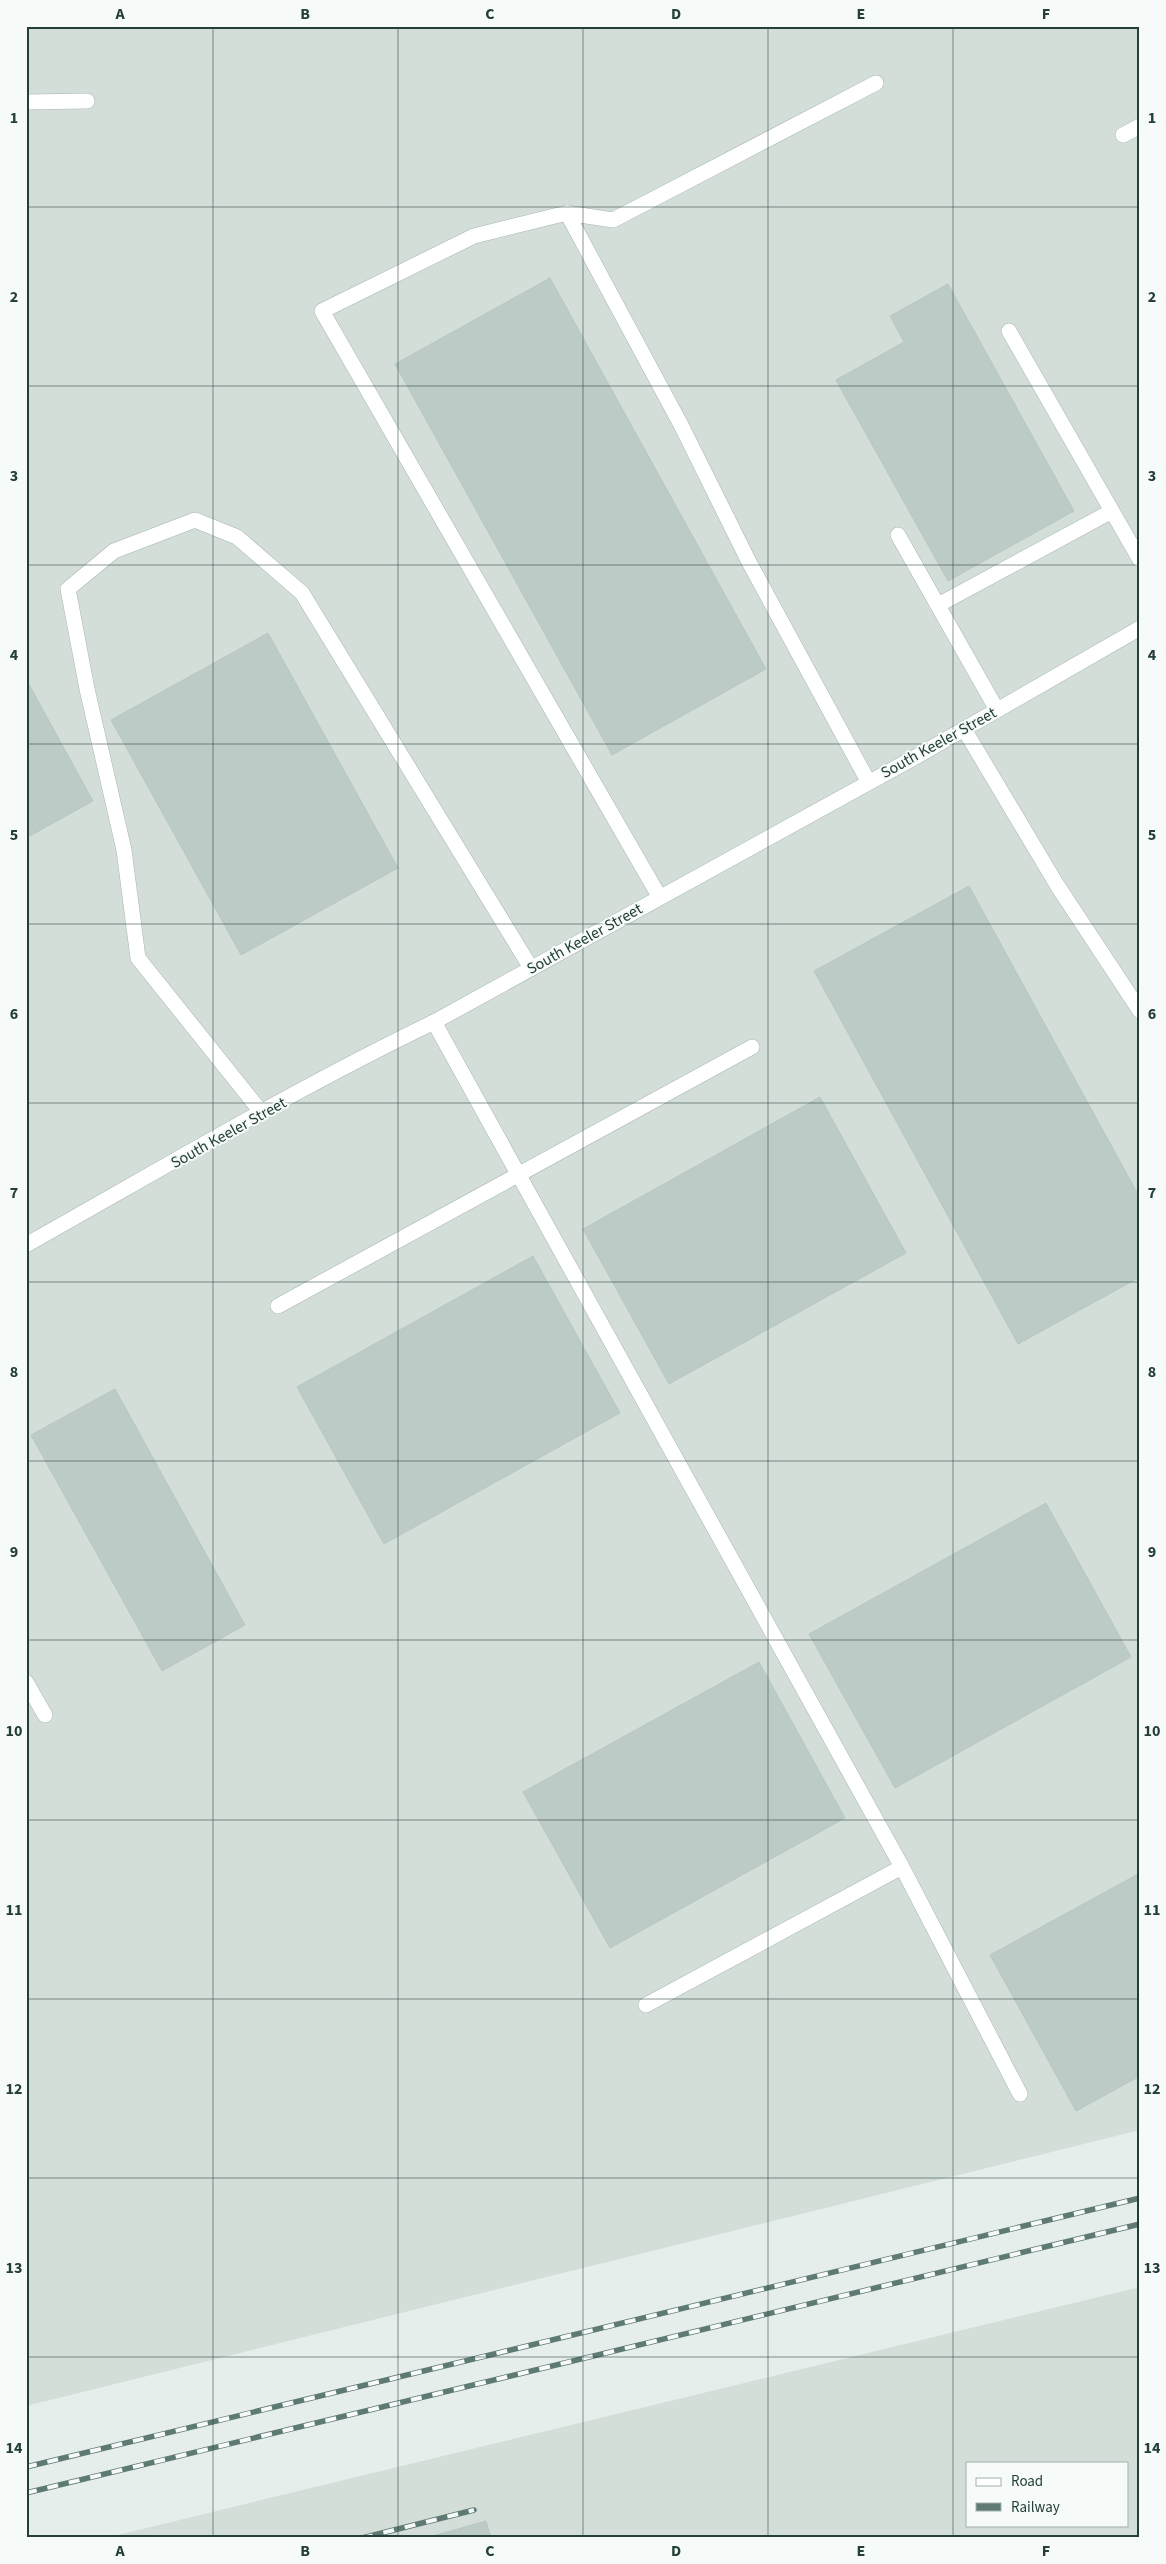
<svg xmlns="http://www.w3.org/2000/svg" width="1166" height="2564" font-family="'Source Sans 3',sans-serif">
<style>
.built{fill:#d3ded9;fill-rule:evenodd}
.building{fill:#bdcbc7;stroke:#b7c7c2}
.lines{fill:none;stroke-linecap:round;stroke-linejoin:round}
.service-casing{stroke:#a7b6b2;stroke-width:16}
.minor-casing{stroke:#a7b6b2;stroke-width:16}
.service{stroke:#fff;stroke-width:15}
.minor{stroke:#fff;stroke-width:15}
.rail-casing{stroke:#5f7a75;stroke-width:5.5}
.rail{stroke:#f6faf8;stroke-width:4;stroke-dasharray:11;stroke-linecap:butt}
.grid{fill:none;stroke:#243f3a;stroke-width:1;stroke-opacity:0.55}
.labels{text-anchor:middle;stroke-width:4;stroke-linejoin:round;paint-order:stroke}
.street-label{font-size:16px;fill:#243f3a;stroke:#f6faf8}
.neatline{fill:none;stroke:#243f3a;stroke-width:2}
.grid-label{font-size:16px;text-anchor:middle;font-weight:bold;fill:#243f3a}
</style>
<rect width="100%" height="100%" fill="#e5eeea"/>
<!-- built -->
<path class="built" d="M26,26H1140V2130L26,2406Z
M1140,2287V2538H105ZM967,2463H1127V2525H967Z"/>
<!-- building -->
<path class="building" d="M550,278L766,669L612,755L395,364Z
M948,284L1074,511L948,581L836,380L904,342L890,316Z
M268,633L398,868L241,955L111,720Z
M26,679L93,801L26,838Z
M969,886L1140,1198V1277L1018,1344L814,971Z
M820,1097L906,1253L669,1384L583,1229Z
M533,1256L620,1413L384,1544L297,1387Z
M115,1389L245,1625L162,1671L31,1435Z
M1046,1503L1131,1657L895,1788L809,1634Z
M759,1662L845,1818L610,1948L523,1792Z
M1140,1873V2076L1076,2111L990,1955Z
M486,2521L491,2538H426Z"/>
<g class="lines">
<defs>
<path id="service" d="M26,102L87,101
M1123,135L1140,126
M567,213L681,425L749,562L868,781
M1009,331L1140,560
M898,535L997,710
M938,605L1112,511
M964,729L1057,885L1140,1011
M659,896L322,311L474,236L567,213L613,220L876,83
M434,1022L902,1867L1020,2094
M262,1113L138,958L124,850L87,689L68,589L114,551L195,520L237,537L302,593L531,968
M278,1306L752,1047
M26,1682L45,1715
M646,2005L902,1867"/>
<path id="minor" d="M26,1245C161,1169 295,1089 434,1022L919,755L1140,628"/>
</defs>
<!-- service casing -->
<use href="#service" class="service-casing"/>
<!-- minor casing -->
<use href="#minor" class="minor-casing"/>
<!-- service -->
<use href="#service" class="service"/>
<!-- minor -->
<use href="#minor" class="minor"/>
<defs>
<path id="rail" d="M26,2467L1140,2198
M26,2493L1140,2224
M362,2538L474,2510"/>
</defs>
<!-- rail casing -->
<use href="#rail" class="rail-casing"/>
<!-- rail -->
<use href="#rail" class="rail"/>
</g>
<!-- grid -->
<path class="grid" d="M213,26V2538M398,26V2538M583,26V2538M768,26V2538M953,26V2538M26,207H1140M26,386H1140M26,565H1140M26,744H1140M26,924H1140M26,1103H1140M26,1282H1140M26,1461H1140M26,1640H1140M26,1820H1140M26,1999H1140M26,2178H1140M26,2357H1140"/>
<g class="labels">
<!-- street labels -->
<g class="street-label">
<text transform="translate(938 742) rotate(-29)" y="6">South Keeler Street</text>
<text transform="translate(584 938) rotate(-29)" y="6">South Keeler Street</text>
<text transform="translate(228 1132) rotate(-29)" y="6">South Keeler Street</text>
</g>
</g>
<!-- border -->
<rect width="1166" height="2564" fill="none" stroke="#f6faf8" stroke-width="55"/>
<!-- legend -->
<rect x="966" y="2462" width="162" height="65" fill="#f6faf8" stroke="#a2afac"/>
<rect x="976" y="2478" width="25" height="8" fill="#ffffff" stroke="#a2afac"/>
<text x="1011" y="2486" font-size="15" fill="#243f3a">Road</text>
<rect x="976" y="2503" width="25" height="8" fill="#5f7a75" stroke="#a2afac"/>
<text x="1011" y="2512" font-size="15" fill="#243f3a">Railway</text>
<rect x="28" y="28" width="1110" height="2508" class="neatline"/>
<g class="grid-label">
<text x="120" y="19">A</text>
<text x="305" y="19">B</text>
<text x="490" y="19">C</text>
<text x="676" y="19">D</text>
<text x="861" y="19">E</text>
<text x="1046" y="19">F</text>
<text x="14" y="123">1</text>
<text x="1152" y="123">1</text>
<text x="14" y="302">2</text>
<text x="1152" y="302">2</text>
<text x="14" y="481">3</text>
<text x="1152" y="481">3</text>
<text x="14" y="660">4</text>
<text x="1152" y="660">4</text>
<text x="14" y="840">5</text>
<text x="1152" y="840">5</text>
<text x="14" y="1019">6</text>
<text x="1152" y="1019">6</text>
<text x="14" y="1198">7</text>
<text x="1152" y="1198">7</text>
<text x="14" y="1377">8</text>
<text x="1152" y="1377">8</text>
<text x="14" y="1557">9</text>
<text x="1152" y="1557">9</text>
<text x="14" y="1736">10</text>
<text x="1152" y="1736">10</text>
<text x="14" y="1915">11</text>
<text x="1152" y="1915">11</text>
<text x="14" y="2094">12</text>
<text x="1152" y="2094">12</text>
<text x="14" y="2273">13</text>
<text x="1152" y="2273">13</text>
<text x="14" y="2453">14</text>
<text x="1152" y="2453">14</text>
<text x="120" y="2556">A</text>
<text x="305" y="2556">B</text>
<text x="490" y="2556">C</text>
<text x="676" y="2556">D</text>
<text x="861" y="2556">E</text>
<text x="1046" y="2556">F</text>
</g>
</svg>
